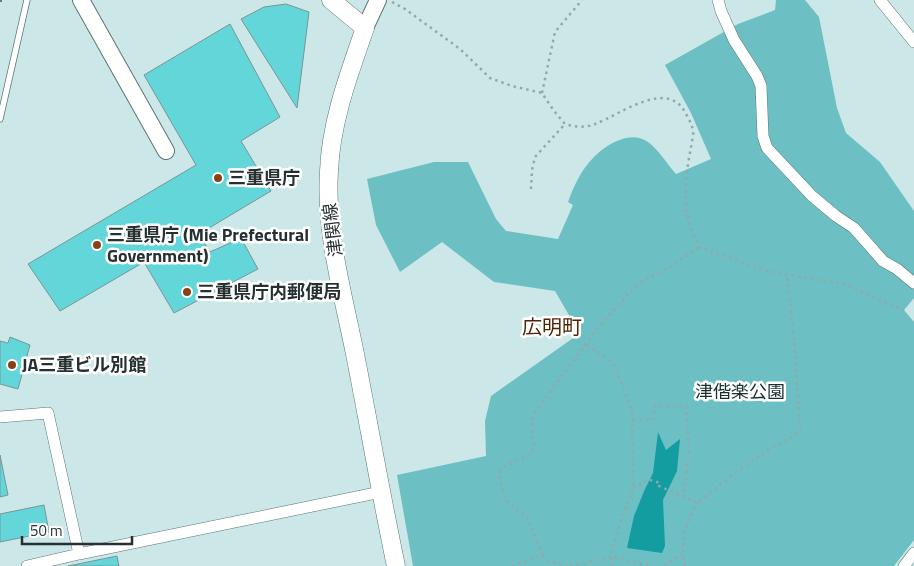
<svg xmlns="http://www.w3.org/2000/svg" width="914" height="566" font-family="'Titillium Web','Noto Sans JP',sans-serif">
<style>
.green{fill:#6cc0c4}
.water{fill:#149da1}
.building{fill:#63d6da;stroke:#7b9596}
.lines{fill:none;stroke-linecap:round;stroke-linejoin:round}
.lane-casing{stroke:#5c7576;stroke-width:7}
.street-casing{stroke:#5c7576;stroke-width:12}
.secondary-casing{stroke:#5c7576;stroke-width:18}
.primary-casing{stroke:#5c7576;stroke-width:19}
.path{stroke:#92a8a9;stroke-width:2.5;stroke-dasharray:2.5 4;stroke-linecap:butt}
.lane{stroke:#fff;stroke-width:5.5}
.street{stroke:#fff;stroke-width:11}
.secondary{stroke:#fff;stroke-width:16}
.primary{stroke:#fff;stroke-width:18}
.rail{stroke:#687a7b;stroke-width:4;stroke-dasharray:6 6;stroke-linecap:butt}
.poi-dot{fill:#874218;stroke:#fff;stroke-width:2}
.labels{text-anchor:middle;stroke-width:5;stroke-linejoin:round;paint-order:stroke}
.poi-label{font-size:18px;font-weight:bold;fill:#263031;stroke:#fff;text-anchor:start}
.street-label{font-size:18px;fill:#263031;stroke:#fff}
.park-label{font-size:18px;fill:#192e2f;stroke:#fff}
.quarter-label{font-size:20px;fill:#512304;stroke:#fff}
</style>
<rect width="100%" height="100%" fill="#cbe7e8"/>
<!-- green -->
<path class="green" d="M776,0H805L819,17L837,108L846,133L880,162L914,211V298L904,310L914,322V540L894,566H413L397,475L486,456L485,421L491,396L576,336L570,317L555,291L494,282L442,242L400,272L376,225L367,179L434,162H468L496,219L506,231L558,239L573,205L568,202C574,186 581,170 593,158C605,145 631,129 648,142C659,150 667,164 676,174L711,159L691,113L665,65L738,24L775,10Z"/>
<!-- water -->
<path class="water" d="M658,432L666,450L680,439L677,471L663,500L665,546L662,553L627,548L634,516L645,489L653,473Z"/>
<!-- building -->
<path class="building" d="M286,4L309,12L297,108L241,19L264,7Z
M230,24L280,117L241,141L271,191L199,234L210,252L241,238L258,269L174,313L144,262L60,311L28,264L196,165L144,75Z
M10,337L30,345L18,389L0,384V341L8,343Z
M0,455L8,495L0,497Z
M44,505L49,532L0,542V514Z
M117,556L119,566H68Z"/>
<g class="lines">
<defs>
<path id="lane" d="M0,119L27,0"/>
<path id="street" d="M718,0L721,11L734,40L757,76L761,86L763,136L767,148L812,196L836,216L854,228L883,261L897,269L914,283
M880,0L914,42
M0,417L48,413L79,554
M27,566L79,554L381,492
M904,566L914,553"/>
<path id="secondary" d="M81,0L166,151
M365,28L378,0"/>
<path id="primary" d="M331,0L365,28C349,74 331,121 329,171C325,232 343,294 355,354C369,425 381,495 396,566"/>
</defs>
<!-- lane casing -->
<use href="#lane" class="lane-casing"/>
<!-- street casing -->
<use href="#street" class="street-casing"/>
<!-- secondary casing -->
<use href="#secondary" class="secondary-casing"/>
<!-- primary casing -->
<use href="#primary" class="primary-casing"/>
<!-- path -->
<path class="path" d="M392,2L405,9L460,49L490,78L512,86L542,93L554,111L565,124C575,127 586,128 595,124C620,115 668,77 686,114C690,121 694,128 693,136C688,164 682,190 688,219C690,228 695,238 699,247L767,271L844,284L904,310
M542,93L555,32L582,0
M531,189L532,170L535,157L565,124
M587,345L613,363L630,405L633,417L632,421
M633,487L638,486L647,479L660,483L659,486L698,503C720,483 746,465 771,448C781,441 793,440 800,429L794,338L787,276
M542,555L527,516L515,509L506,500L499,476L501,470L505,466L526,457L532,451L534,443L531,426L533,415L596,330L634,288L644,280L670,267L699,247
M664,565L682,554
M512,566L542,555L548,561L569,566
M570,566L611,557L653,566
M612,566L611,557L613,546L633,487L632,421L654,419L655,406H686L689,449L684,496
M685,566C680,544 685,521 698,503"/>
<!-- lane -->
<use href="#lane" class="lane"/>
<!-- street -->
<use href="#street" class="street"/>
<!-- secondary -->
<use href="#secondary" class="secondary"/>
<!-- primary -->
<use href="#primary" class="primary"/>
<!-- rail -->
<path class="rail" d="M0,2V0"/>
</g>
<!-- markers -->
<g class="poi-dot">
<circle cx="218" cy="178" r="5"/>
<circle cx="97" cy="245" r="5"/>
<circle cx="187" cy="292" r="5"/>
<circle cx="12" cy="365" r="5"/>
</g>
<g class="labels">
<!-- poi labels -->
<g class="poi-label">
<text x="228" y="184">三重県庁</text>
<text x="107" y="241">三重県庁 (Mie Prefectural<tspan x="107" dy="21">Government)</tspan></text>
<text x="197" y="298">三重県庁内郵便局</text>
<text x="22" y="371">JA三重ビル別館</text>
</g>
<!-- street labels -->
<g class="street-label">
<text transform="translate(333 230) rotate(-97)" y="6">津関線</text>
</g>
<!-- park labels -->
<g class="park-label">
<text x="740" y="398">津偕楽公園</text>
</g>
<!-- quarter labels -->
<g class="quarter-label">
<text x="552" y="334">広明町</text>
</g>
</g>
<!-- scale -->
<path d="M22 536v8h110v-8" fill="none" stroke="#263031" stroke-width="2.5"/>
<text x="30" y="536" font-size="15" fill="#263031" stroke="#ffffff" stroke-width="4" paint-order="stroke">50 m</text>
</svg>
